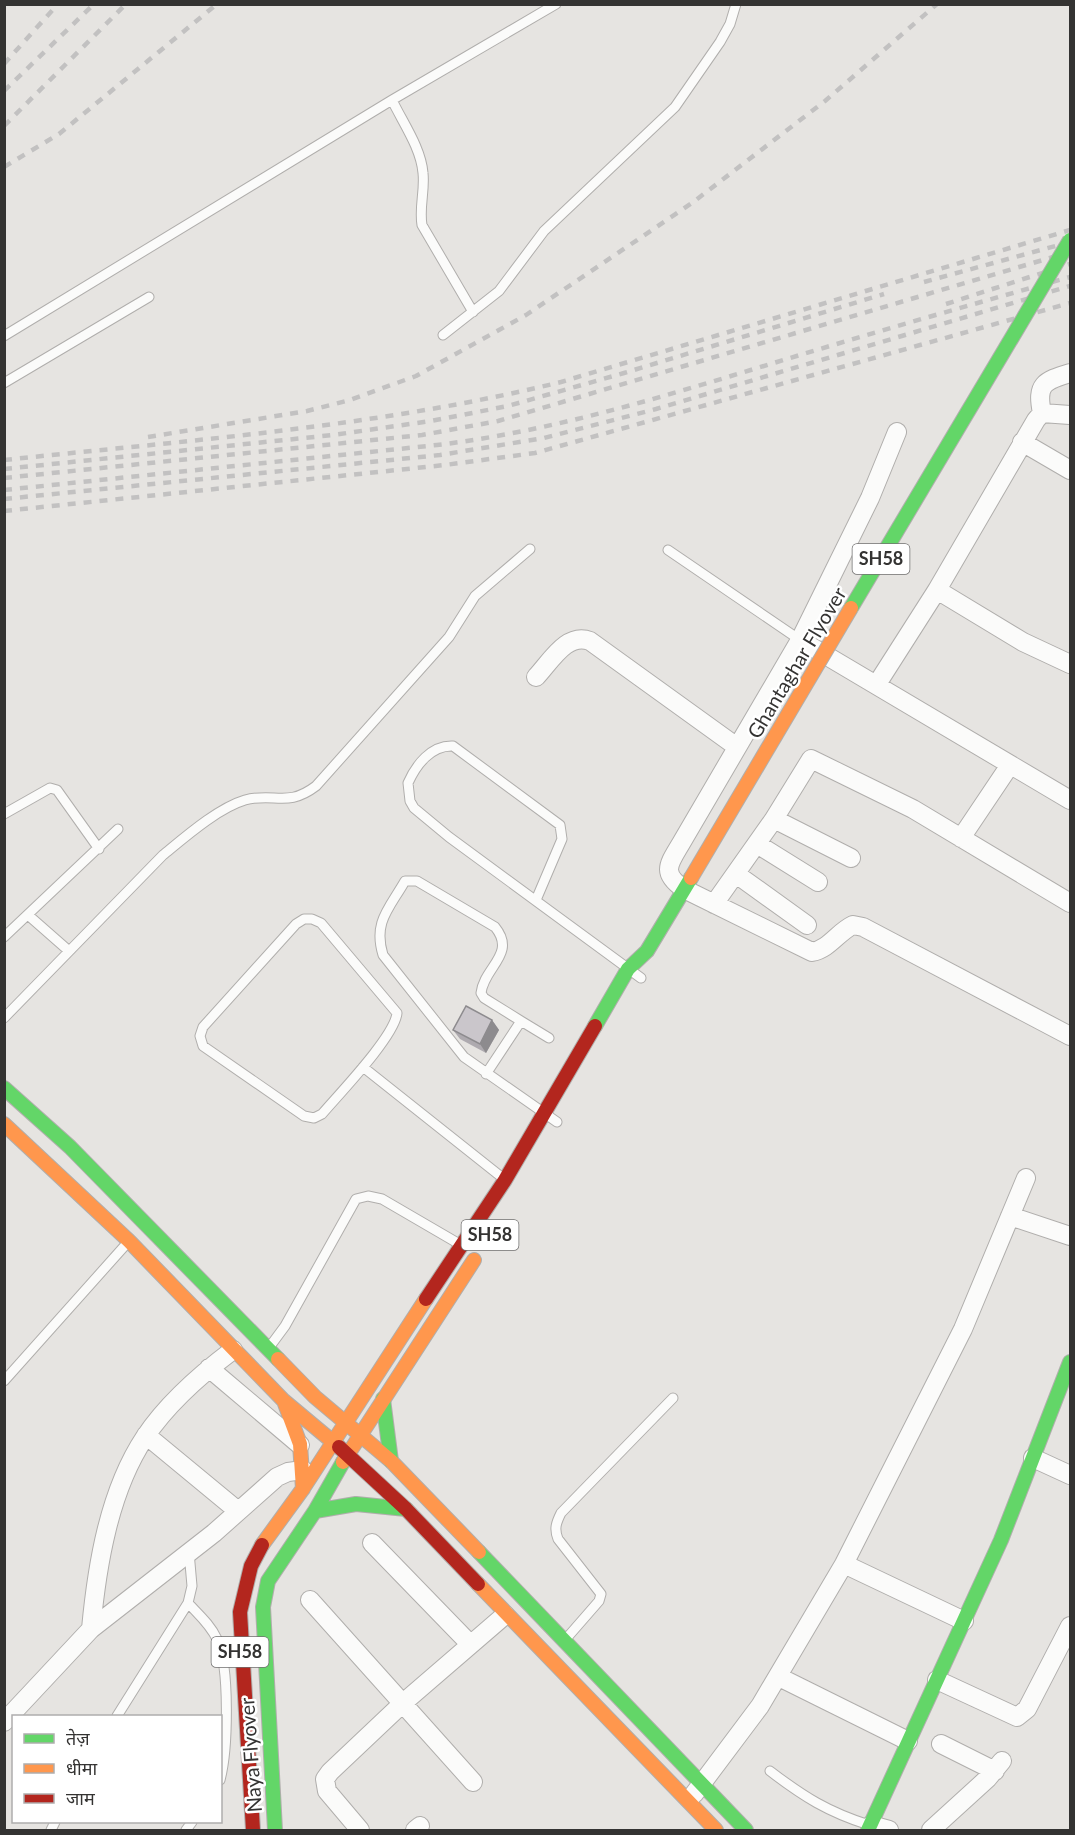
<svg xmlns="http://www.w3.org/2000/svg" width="1075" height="1835" font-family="Lato,'Noto Sans Devanagari',sans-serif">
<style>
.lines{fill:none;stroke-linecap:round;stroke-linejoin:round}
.lane-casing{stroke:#b0aeac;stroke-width:11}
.street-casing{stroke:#b0aeac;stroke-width:20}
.fast-casing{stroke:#b0aeac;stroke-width:16}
.slow-casing{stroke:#b0aeac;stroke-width:16}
.jam-casing{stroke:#b0aeac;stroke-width:16}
.lane{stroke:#fbfbfa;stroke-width:9}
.street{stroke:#fbfbfa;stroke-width:18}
.fast{stroke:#63d668;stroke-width:14}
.slow{stroke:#ff974d;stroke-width:14}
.jam{stroke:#b3261e;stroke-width:14}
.rail{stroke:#c2c1c1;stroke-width:4.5;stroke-dasharray:8 8;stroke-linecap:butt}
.fast-bridge-casing{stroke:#b0aeac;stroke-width:16;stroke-linecap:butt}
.slow-bridge-casing{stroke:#b0aeac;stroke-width:16;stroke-linecap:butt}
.fast-bridge{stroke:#63d668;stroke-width:14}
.slow-bridge{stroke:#ff974d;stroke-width:14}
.wall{fill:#aeaaaf}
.shaded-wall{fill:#8d8b8e}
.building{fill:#cac6cb;stroke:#8d8b8e;stroke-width:1.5}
.labels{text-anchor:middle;stroke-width:5;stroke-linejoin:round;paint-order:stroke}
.shield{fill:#fff;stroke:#717070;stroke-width:1.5}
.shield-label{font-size:18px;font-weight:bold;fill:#343332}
.street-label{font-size:20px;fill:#343332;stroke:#fff}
</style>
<rect width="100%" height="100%" fill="#e6e4e1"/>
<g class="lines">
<defs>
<path id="lane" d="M392,100C403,123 421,148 423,173C425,191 419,207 422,225L473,312
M443,335L499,291L544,231L675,107L720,42L730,24L736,4
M4,336L392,100L556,4
M4,383L149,297
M668,550L800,640
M4,814L50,788L57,790L99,849
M536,900L562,839L560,825L453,746C431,745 416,765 408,783L410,801L414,808L449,837L641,978
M28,915L69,951
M304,919H312L321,923L397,1013C395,1036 339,1094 322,1114L314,1118L304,1116L203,1046L200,1036L203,1027L296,924Z
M4,937L118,829
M4,1018L163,855C185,837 218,808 245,800C275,792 287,808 316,786L449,637L475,596L530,549
M521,1021L549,1038
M363,1067L504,1179
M486,1074L521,1021L484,998L481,993C484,967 517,954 495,927L417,881H405C389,909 373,922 383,955L464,1057L557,1122
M268,1349L285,1326L356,1199L368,1196L382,1199L461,1245
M4,1381L129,1241
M188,1603C198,1614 210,1624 217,1639C230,1667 228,1750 220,1780
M565,1640L599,1601L601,1594L558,1539C554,1529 556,1523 561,1513L673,1398
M117,1716L188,1603L192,1586L189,1552
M770,1771C804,1797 828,1812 869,1825
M51,1830L55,1822
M186,1830L192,1822"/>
<path id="street" d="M1042,413C1036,384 1044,381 1070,373
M897,432L870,498L800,640L683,840C670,863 659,872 684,889L812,952C829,949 838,932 853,925L863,927L1070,1036
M1022,442L1070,470
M937,590L1023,642L1070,664
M800,640L1070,800
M536,677C551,661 567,632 590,641L737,747
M877,684L937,590L1036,420L1042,413L1070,415
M774,819L851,858
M961,838L1010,765
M757,844L818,882
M736,874L807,925
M714,904L774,819L811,759L913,809L1070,903
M1010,1216L1070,1236
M209,1368L300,1445
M146,1435L238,1511
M1033,1458L1070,1475
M372,1543L470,1644
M844,1564L964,1621
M310,1600L473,1782
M91,1629C97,1565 109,1491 145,1437C167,1404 201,1374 233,1350
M779,1677L908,1741
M937,1680L1017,1717L1027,1709L1070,1626
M4,1722L91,1629L214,1533L277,1477L288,1472L303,1470
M941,1744L995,1771
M694,1794L760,1706L844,1564L963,1329L1026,1178
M871,1825L889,1830
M360,1830L327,1791L325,1779L330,1772L403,1703L505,1615
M415,1830L420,1826
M931,1830L988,1778L1002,1761"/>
<path id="fast" d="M595,1026L628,969L647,951L691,878
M4,1088L70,1147L278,1359
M383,1399L391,1461
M315,1511L356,1504L406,1509
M479,1552L746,1830
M275,1830L263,1607L268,1581L315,1511L343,1462
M868,1830L1001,1540L1070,1362"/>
<path id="slow" d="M4,1124L129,1241L284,1401L339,1447
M278,1359L315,1397L391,1461L479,1552
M284,1401L300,1444L303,1489
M343,1462L474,1260
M262,1545L302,1490L426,1299
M478,1584L716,1830"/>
<path id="jam" d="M426,1299L505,1180L595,1026
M339,1447L406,1509L478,1584
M253,1830L240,1612L251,1566L262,1545"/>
</defs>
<!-- lane casing -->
<use href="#lane" class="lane-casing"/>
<!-- street casing -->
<use href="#street" class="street-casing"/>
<!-- fast casing -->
<use href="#fast" class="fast-casing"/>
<!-- slow casing -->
<use href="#slow" class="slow-casing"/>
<!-- jam casing -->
<use href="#jam" class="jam-casing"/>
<!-- lane -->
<use href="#lane" class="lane"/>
<!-- street -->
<use href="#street" class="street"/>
<!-- fast -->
<use href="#fast" class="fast"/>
<!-- slow -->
<use href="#slow" class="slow"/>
<!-- jam -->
<use href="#jam" class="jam"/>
<!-- rail -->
<path class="rail" d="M4,64L58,4
M4,91L94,4
M4,126L126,4
M4,167L59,134L217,4
M924,282L1070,242
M946,304L1070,264
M148,437L307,411L350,400L416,376L526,315L692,203L825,101L937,4
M4,460C191,440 378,427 561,382L1070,230
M4,469L333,435L431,421L508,406L624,373L884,294
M4,478L422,435L498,421L1070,252
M4,490L437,445C554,431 665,396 777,362C875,332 973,304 1070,277
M4,499L440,455L544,438L656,409L1070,286
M4,511L445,465L535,453L1070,303"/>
<defs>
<path id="fast-bridge" d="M851,608L1070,240"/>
<path id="slow-bridge" d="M691,878L851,608"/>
</defs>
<!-- fast-bridge casing -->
<use href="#fast-bridge" class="fast-bridge-casing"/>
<!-- slow-bridge casing -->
<use href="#slow-bridge" class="slow-bridge-casing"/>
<!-- fast-bridge -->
<use href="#fast-bridge" class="fast-bridge"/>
<!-- slow-bridge -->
<use href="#slow-bridge" class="slow-bridge"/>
</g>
<!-- wall -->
<path class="wall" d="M492,1020L499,1030L486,1053L460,1039L453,1030Z"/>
<!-- shaded-wall -->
<path class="shaded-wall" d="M492,1020L499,1030L486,1053L480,1044Z"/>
<!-- building -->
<path class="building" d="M466,1006L492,1020L480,1044L453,1030Z"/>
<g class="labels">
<!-- shield labels -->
<g class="shield">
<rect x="852.5" y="544" width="57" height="30" rx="4.5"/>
<rect x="461.5" y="1220" width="57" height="30" rx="4.5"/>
<rect x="211.5" y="1637" width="57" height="30" rx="4.5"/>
</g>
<g class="shield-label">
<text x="881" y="565">SH58</text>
<text x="490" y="1241">SH58</text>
<text x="240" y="1658">SH58</text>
</g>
<!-- street labels -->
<g class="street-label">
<text transform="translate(797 663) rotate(-59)" y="7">Ghantaghar Flyover</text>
<text transform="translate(251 1755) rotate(-94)" y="7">Naya Flyover</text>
</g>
</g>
<!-- border -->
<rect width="1075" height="1835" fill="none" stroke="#343332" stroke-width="12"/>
<!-- legend -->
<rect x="12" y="1715" width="210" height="108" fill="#ffffff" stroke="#aeadad" stroke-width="1.5"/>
<rect x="24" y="1734" width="30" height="9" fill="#63d668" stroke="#aeadad" stroke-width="1.5"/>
<text x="66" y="1745" font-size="18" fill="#343332">तेज़</text>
<rect x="24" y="1764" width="30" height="9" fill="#ff974d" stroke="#aeadad" stroke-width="1.5"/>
<text x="66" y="1775" font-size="18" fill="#343332">धीमा</text>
<rect x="24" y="1794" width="30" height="9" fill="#b3261e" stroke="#aeadad" stroke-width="1.5"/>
<text x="66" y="1805" font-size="18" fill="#343332">जाम</text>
</svg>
